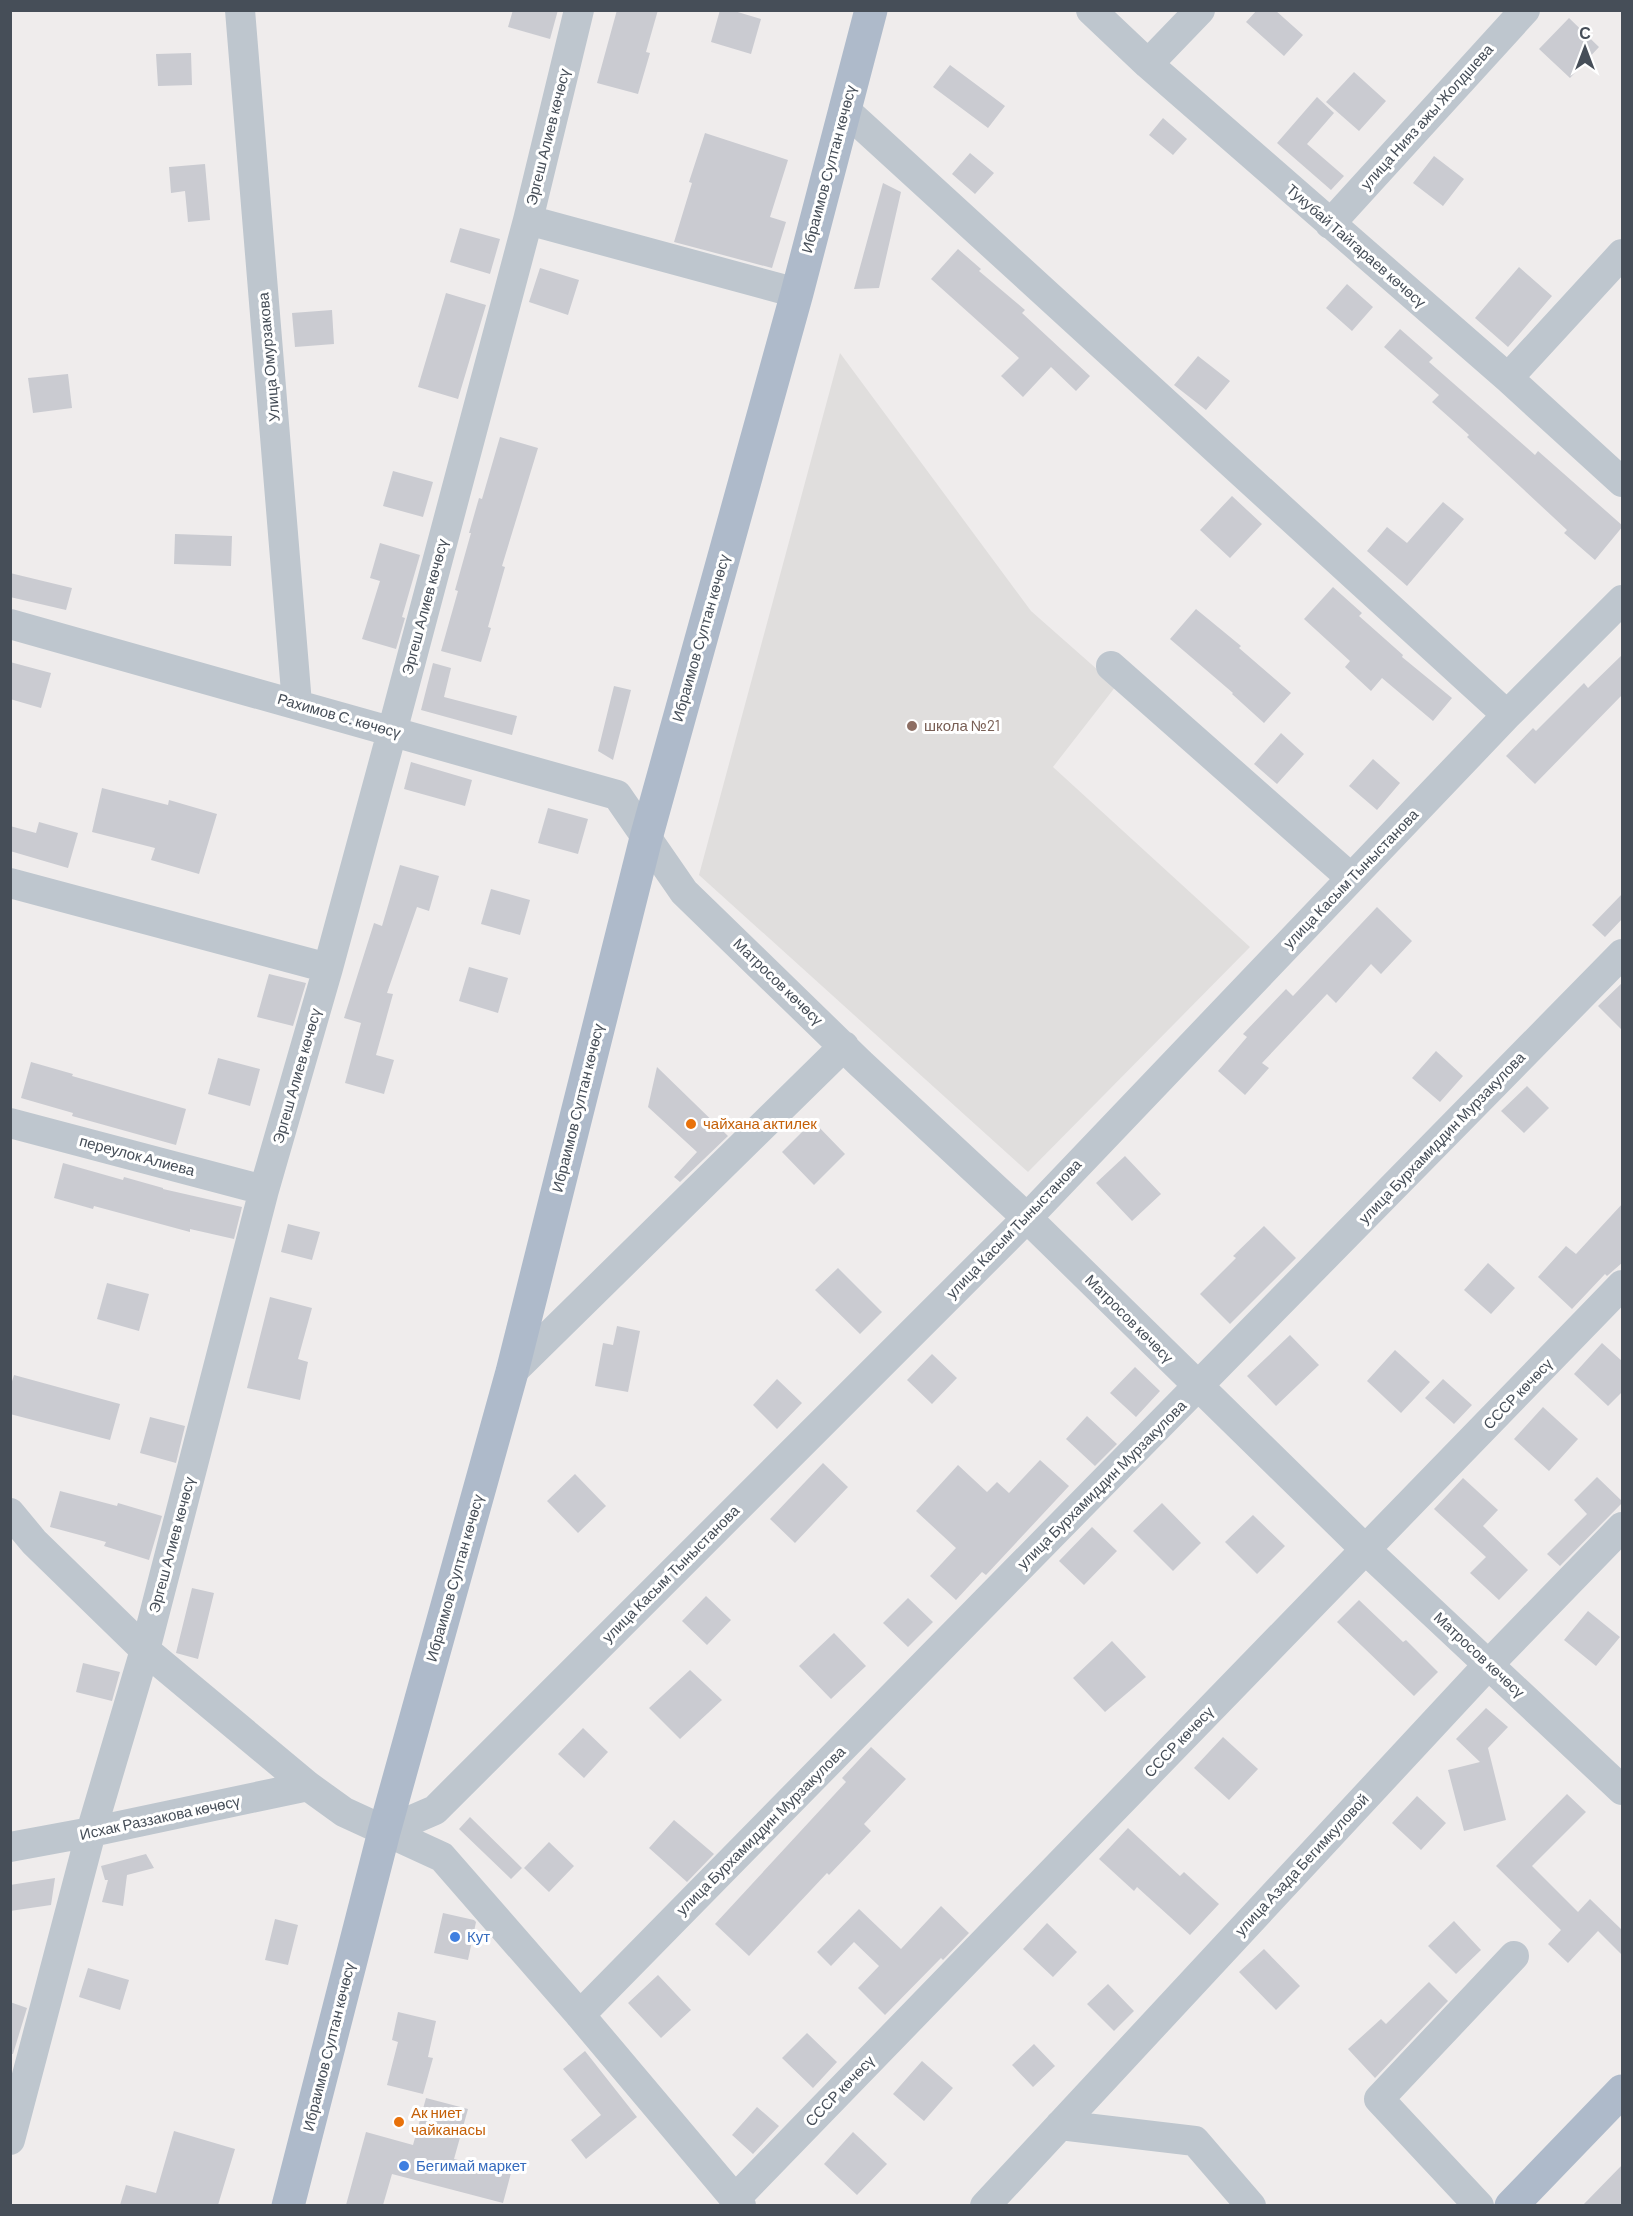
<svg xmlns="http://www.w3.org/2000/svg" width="1633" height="2216" font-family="Barlow,sans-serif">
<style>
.education{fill:#e0dedd}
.building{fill:#cacbd1}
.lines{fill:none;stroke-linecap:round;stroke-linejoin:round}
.minor{stroke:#bec6ce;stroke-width:30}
.major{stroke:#aebaca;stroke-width:33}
.education-dot{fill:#8d6e63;stroke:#fff;stroke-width:2}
.food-dot{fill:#e8710a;stroke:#fff;stroke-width:2}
.shop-dot{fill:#3f7fe0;stroke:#fff;stroke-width:2}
.labels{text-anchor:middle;stroke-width:6;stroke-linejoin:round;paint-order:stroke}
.street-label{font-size:15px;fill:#464e58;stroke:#fff}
.education-label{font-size:15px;fill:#785e54;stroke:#fff;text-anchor:start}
.food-label{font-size:15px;fill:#c56008;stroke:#fff;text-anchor:start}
.shop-label{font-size:15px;fill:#366cbe;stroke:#fff;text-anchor:start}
</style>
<rect width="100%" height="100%" fill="#efecec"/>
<!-- education -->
<path class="education" d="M840,353L1031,611L1116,686L1053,767L1250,947L1028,1172L699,875Z"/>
<!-- building -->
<path class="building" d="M513,10H558L550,39L508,27Z
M617,10H658L646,52L650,53L638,94L597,83Z
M720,10H731L761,19L751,54L711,42Z
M1257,10H1275L1303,35L1284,56L1246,22Z
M1569,18L1599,47L1570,78L1539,49Z
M191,53L192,85L158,86L156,54Z
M950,65L1005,106L988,128L933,87Z
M1354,72L1386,101L1359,131L1326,102Z
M1317,97L1334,113L1307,144L1344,176L1331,190L1277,143Z
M1163,118L1187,139L1173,155L1149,135Z
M705,133L788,160L770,217L786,222L772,268L674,242L692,183L689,182Z
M970,153L994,173L975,194L952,174Z
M1434,156L1464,179L1443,206L1413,183Z
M205,164L210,220L188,222L185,191L171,193L169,167Z
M883,183L901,192L879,288L854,289Z
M460,228L500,239L490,274L450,262Z
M958,249L981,269L979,271L1025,310L1022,313L1090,376L1076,391L1051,367L1023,397L1001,376L1019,358L931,279Z
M1519,267L1552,296L1508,347L1475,318Z
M540,268L579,280L568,315L529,302Z
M1347,284L1373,307L1352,331L1326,308Z
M446,293L486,305L458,399L418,387Z
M332,310L334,344L295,347L292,313Z
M1400,329L1433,358L1429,362L1535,455L1538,451L1623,526L1595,560L1564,533L1567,530L1467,437L1469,435L1432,402L1439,395L1384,347Z
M1198,356L1230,381L1206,410L1174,385Z
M68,374L72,408L33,413L28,378Z
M500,437L538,448L502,566L505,567L488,627L491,628L481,662L441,651L458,591L455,590L471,533H469L479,498L482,499Z
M393,471L433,482L423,517L383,506Z
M1232,496L1262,524L1230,558L1200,530Z
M1443,502L1464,519L1407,586L1367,551L1387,527L1407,543Z
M175,534L232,536L231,566L174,564Z
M380,543L420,555L402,617L405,618L396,649L362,639L380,581L370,578Z
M10,573L72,588L66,610L10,597Z
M1333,587L1362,613L1359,616L1403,655L1402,657L1452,698L1433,721L1382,678L1371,691L1345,667L1350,661L1304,619Z
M1196,609L1241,646L1239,648L1291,693L1264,723L1232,694L1233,693L1170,639Z
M1623,654V694L1535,784L1506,756L1533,728L1536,731L1584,683L1588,688Z
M10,662L51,673L41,708L10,699Z
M433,663L451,668L444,697L517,716L512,735L421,710Z
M614,686L631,690L613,760L598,751Z
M1281,733L1304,754L1277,784L1254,764Z
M1373,759L1400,783L1377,810L1349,786Z
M411,762L472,780L465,806L404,789Z
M102,788L168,805L169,800L217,814L199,874L151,860L155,848L92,832Z
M548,808L588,819L578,854L538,843Z
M39,822L78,833L68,868L10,851V826L36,833Z
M400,865L439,876L429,911L417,907L387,993L393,994L376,1055L394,1060L384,1094L345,1083L361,1023L344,1018L374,923L382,926Z
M491,889L530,900L520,935L481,924Z
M1623,893V918L1605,937L1592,925Z
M1377,907L1412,941L1381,974L1371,964L1336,1003L1327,994L1262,1063L1269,1068L1245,1095L1218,1071L1247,1037L1243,1034L1286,989L1293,996Z
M469,967L508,978L498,1013L459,1001Z
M269,974L306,983L293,1026L257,1017Z
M1623,982V1031L1598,1006Z
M1436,1051L1463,1076L1440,1102L1412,1078Z
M218,1058L260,1069L250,1106L208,1094Z
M31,1062L73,1074L72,1076L186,1109L176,1145L72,1116L73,1113L21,1098Z
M657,1067L728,1136L680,1182L674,1177L697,1152L648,1107Z
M1527,1086L1549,1108L1524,1133L1501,1111Z
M813,1121L845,1154L814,1185L782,1152Z
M1125,1156L1161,1194L1132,1221L1096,1183Z
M63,1163L123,1180L124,1177L163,1188V1189L242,1207L234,1239L190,1229V1232L94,1206L93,1209L54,1198Z
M1623,1203V1262L1607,1276L1605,1274L1572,1309L1538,1277L1566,1246L1576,1254Z
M288,1224L320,1232L312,1260L281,1252Z
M1264,1226L1296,1258L1230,1324L1200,1294L1236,1258L1233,1256Z
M1488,1263L1515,1288L1491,1314L1464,1290Z
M838,1268L882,1312L860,1334L815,1290Z
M107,1283L149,1294L139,1331L97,1319Z
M270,1297L312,1308L298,1359L308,1362L300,1400L247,1388Z
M617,1326L640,1331L628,1392L595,1386L603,1343L613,1345Z
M1290,1335L1319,1365L1276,1406L1247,1376Z
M1602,1343L1623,1362V1391L1608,1406L1574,1374Z
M1395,1350L1430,1382L1401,1413L1367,1381Z
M932,1354L957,1378L932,1404L907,1380Z
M1135,1367L1160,1391L1136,1417L1110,1393Z
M14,1375L120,1404L110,1440L10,1414V1388Z
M777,1379L802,1403L777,1429L753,1405Z
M1443,1379L1472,1405L1454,1424L1425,1398Z
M1543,1407L1578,1439L1549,1471L1514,1439Z
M1087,1416L1117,1444L1095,1466L1066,1439Z
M150,1417L185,1426L176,1463L140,1453Z
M1040,1460L1069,1486L986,1575L982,1572L956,1600L930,1576L956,1548L916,1511L958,1465L987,1492L997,1482L1009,1493Z
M823,1463L848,1487L795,1543L770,1519Z
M575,1474L606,1506L578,1533L547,1501Z
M1597,1477L1623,1502L1560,1566L1547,1554L1587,1514L1574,1500Z
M1463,1478L1498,1510L1483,1526L1528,1570L1499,1600L1470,1573L1486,1557L1434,1509Z
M60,1491L117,1506L118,1503L162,1516L149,1560L104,1546L106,1542L50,1527Z
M1162,1503L1201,1543L1173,1571L1133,1531Z
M1253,1515L1285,1546L1257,1574L1225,1542Z
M1092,1527L1117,1551L1084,1585L1059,1561Z
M192,1588L214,1593L198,1659L176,1653Z
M706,1596L731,1620L707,1645L682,1621Z
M908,1598L933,1622L908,1647L883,1623Z
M1359,1600L1403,1642L1406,1640L1438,1672L1414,1696L1337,1622Z
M1588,1611L1620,1637L1596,1666L1564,1640Z
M834,1633L866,1666L831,1699L799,1666Z
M1112,1641L1146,1677L1105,1712L1073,1678Z
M83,1663L120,1672L112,1701L76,1692Z
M690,1670L722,1700L680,1739L649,1708Z
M1486,1708L1508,1727L1488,1748L1506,1820L1464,1831L1448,1770L1480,1762L1456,1739Z
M583,1728L608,1752L584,1778L558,1754Z
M1223,1737L1258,1769L1229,1800L1194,1768Z
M871,1747L906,1779L864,1824L871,1831L829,1875L827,1873L749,1956L715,1924L846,1782L842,1778Z
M1567,1794L1586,1812L1532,1866L1578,1912L1590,1899L1623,1931V1956L1598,1931L1568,1963L1548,1944L1561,1930L1496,1866Z
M1417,1796L1446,1823L1421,1850L1392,1823Z
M470,1817L522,1868L511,1879L459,1829Z
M674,1820L714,1854L687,1882L649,1848Z
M1128,1828L1180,1876L1184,1872L1219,1904L1190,1935L1137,1887L1134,1891L1099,1859Z
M549,1842L574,1866L549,1892L524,1868Z
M146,1854L154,1868L127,1875L123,1906L102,1902L108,1880H105L101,1866Z
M55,1878L51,1905L10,1911V1885Z
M941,1906L969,1933L943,1960L941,1958L885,2015L858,1988L879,1966L854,1942L831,1966L817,1952L859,1909L901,1949Z
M443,1913L474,1920L476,1922L468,1960L434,1953Z
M275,1919L298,1925L288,1965L265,1960Z
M1454,1921L1481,1950L1456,1974L1428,1946Z
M1047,1923L1077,1952L1053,1977L1023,1949Z
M1264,1949L1300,1986L1276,2010L1239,1972Z
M88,1968L129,1980L120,2010L79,1997Z
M658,1975L691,2010L661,2038L628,2003Z
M1429,1982L1448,2001L1375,2078L1348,2049L1381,2019L1386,2024Z
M1108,1984L1134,2011L1114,2031L1087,2004Z
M10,2002L27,2008L13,2054H10Z
M398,2012L436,2021L428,2057L433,2058L423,2094L387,2085L398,2042L392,2040Z
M807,2033L837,2062L813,2088L782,2058Z
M1034,2044L1055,2066L1033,2087L1012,2065Z
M585,2051L637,2117L586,2159L571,2140L601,2115L563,2069Z
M922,2061L953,2088L924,2121L893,2094Z
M426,2098L468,2109L454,2159L511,2173L503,2203L392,2174L383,2205H346L366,2132L413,2145Z
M757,2107L779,2126L753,2154L732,2135Z
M174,2131L235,2149L218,2205H120L126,2185L156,2193Z
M853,2132L887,2164L857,2195L824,2164Z
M1623,2164V2205H1583Z"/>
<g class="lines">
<!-- minor -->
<path class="minor" d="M240,10L297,704
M1091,10L1148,64L1508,378L1622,482
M1148,64L1200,10
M844,109L1507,715
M528,220L797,293
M1330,224L1525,10
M1508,378L1622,254
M10,624L617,795L684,892L860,1063L1027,1218L1366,1550L1622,1790
M1111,666L1351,878
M10,883L328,968
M10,1123L264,1190
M512,1372L844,1046
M10,1513L34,1542L145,1650L308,1786L344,1812L442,1857L580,2015L741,2206
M384,1832L435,1810L1027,1218L1507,715L1622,600
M10,1847L91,1832L308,1786
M580,2015L1622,954
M1060,2125L1195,2141L1251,2206
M10,2140L91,1832L145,1650L264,1190L328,968L392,732L528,220L579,10
M735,2199L1622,1285
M985,2206L1489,1664L1622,1527
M1479,2206L1379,2099L1514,1956"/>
<!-- major -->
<path class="major" d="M288,2206L384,1832L512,1372L646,838L797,293L871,10
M1511,2206L1622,2091"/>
</g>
<!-- markers -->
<circle class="education-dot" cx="912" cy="726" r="6"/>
<g class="food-dot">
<circle cx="691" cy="1124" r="6"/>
<circle cx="399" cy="2122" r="6"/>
</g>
<g class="shop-dot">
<circle cx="455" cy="1937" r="6"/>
<circle cx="404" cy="2166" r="6"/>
</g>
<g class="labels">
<!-- street labels -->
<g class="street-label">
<text transform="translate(1427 117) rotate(-48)" y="5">улица Нияз ажы Жолдшева</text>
<text transform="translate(548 137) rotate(-76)" y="5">Эргеш Алиев көчөсү</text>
<text transform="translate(829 169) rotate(-75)" y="5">Ибраимов Султан көчөсү</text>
<text transform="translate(1356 246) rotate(41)" y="5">Тукубай Тайгараев көчөсү</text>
<text transform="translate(269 357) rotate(-95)" y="5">Улица Омурзакова</text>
<text transform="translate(425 607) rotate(-75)" y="5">Эргеш Алиев көчөсү</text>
<text transform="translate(701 638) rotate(-74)" y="5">Ибраимов Султан көчөсү</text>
<text transform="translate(339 716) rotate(16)" y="5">Рахимов С. көчөсү</text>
<text transform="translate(1351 879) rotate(-46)" y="5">улица Касым Тыныстанова</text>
<text transform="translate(778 982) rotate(44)" y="5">Матросов көчөсү</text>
<text transform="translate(297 1076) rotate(-74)" y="5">Эргеш Алиев көчөсү</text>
<text transform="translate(578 1108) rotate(-76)" y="5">Ибраимов Султан көчөсү</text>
<text transform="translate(1442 1138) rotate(-46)" y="5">улица Бурхамиддин Мурзакулова</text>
<text transform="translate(137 1156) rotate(15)" y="5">переулок Алиева</text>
<text transform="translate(1014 1229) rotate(-46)" y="5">улица Касым Тыныстанова</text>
<text transform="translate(1129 1319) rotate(45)" y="5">Матросов көчөсү</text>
<text transform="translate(1518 1394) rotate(-46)" y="5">СССР көчөсү</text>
<text transform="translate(1102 1485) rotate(-45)" y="5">улица Бурхамиддин Мурзакулова</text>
<text transform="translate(172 1545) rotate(-75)" y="5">Эргеш Алиев көчөсү</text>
<text transform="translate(671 1574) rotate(-45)" y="5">улица Касым Тыныстанова</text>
<text transform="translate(455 1578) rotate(-74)" y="5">Ибраимов Султан көчөсү</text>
<text transform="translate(1479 1655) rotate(43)" y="5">Матросов көчөсү</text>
<text transform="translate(1179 1742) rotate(-46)" y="5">СССР көчөсү</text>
<text transform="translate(160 1818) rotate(-12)" y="5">Исхак Раззакова көчөсү</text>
<text transform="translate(761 1831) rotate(-45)" y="5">улица Бурхамиддин Мурзакулова</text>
<text transform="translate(1302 1865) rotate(-47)" y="5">улица Азада Бегимкуловой</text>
<text transform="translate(329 2047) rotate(-76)" y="5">Ибраимов Султан көчөсү</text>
<text transform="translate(840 2091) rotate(-46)" y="5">СССР көчөсү</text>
</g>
<!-- education labels -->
<g class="education-label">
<text x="924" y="731">школа №21</text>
</g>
<!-- food labels -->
<g class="food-label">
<text x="703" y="1129">чайхана актилек</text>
<text x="411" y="2118">Ак ниет<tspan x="411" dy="17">чайканасы</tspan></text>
</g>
<!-- shop labels -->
<g class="shop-label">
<text x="467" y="1942">Кут</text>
<text x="416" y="2171">Бегимай маркет</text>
</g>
</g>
<!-- border -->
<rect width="1633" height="2216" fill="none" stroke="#464e58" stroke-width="24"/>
<!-- north arrow -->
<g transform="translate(1585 48)" stroke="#ffffff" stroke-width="4.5" paint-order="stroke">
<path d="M0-4.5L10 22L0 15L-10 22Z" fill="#464e58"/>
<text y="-9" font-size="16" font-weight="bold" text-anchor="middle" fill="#464e58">С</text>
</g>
</svg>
